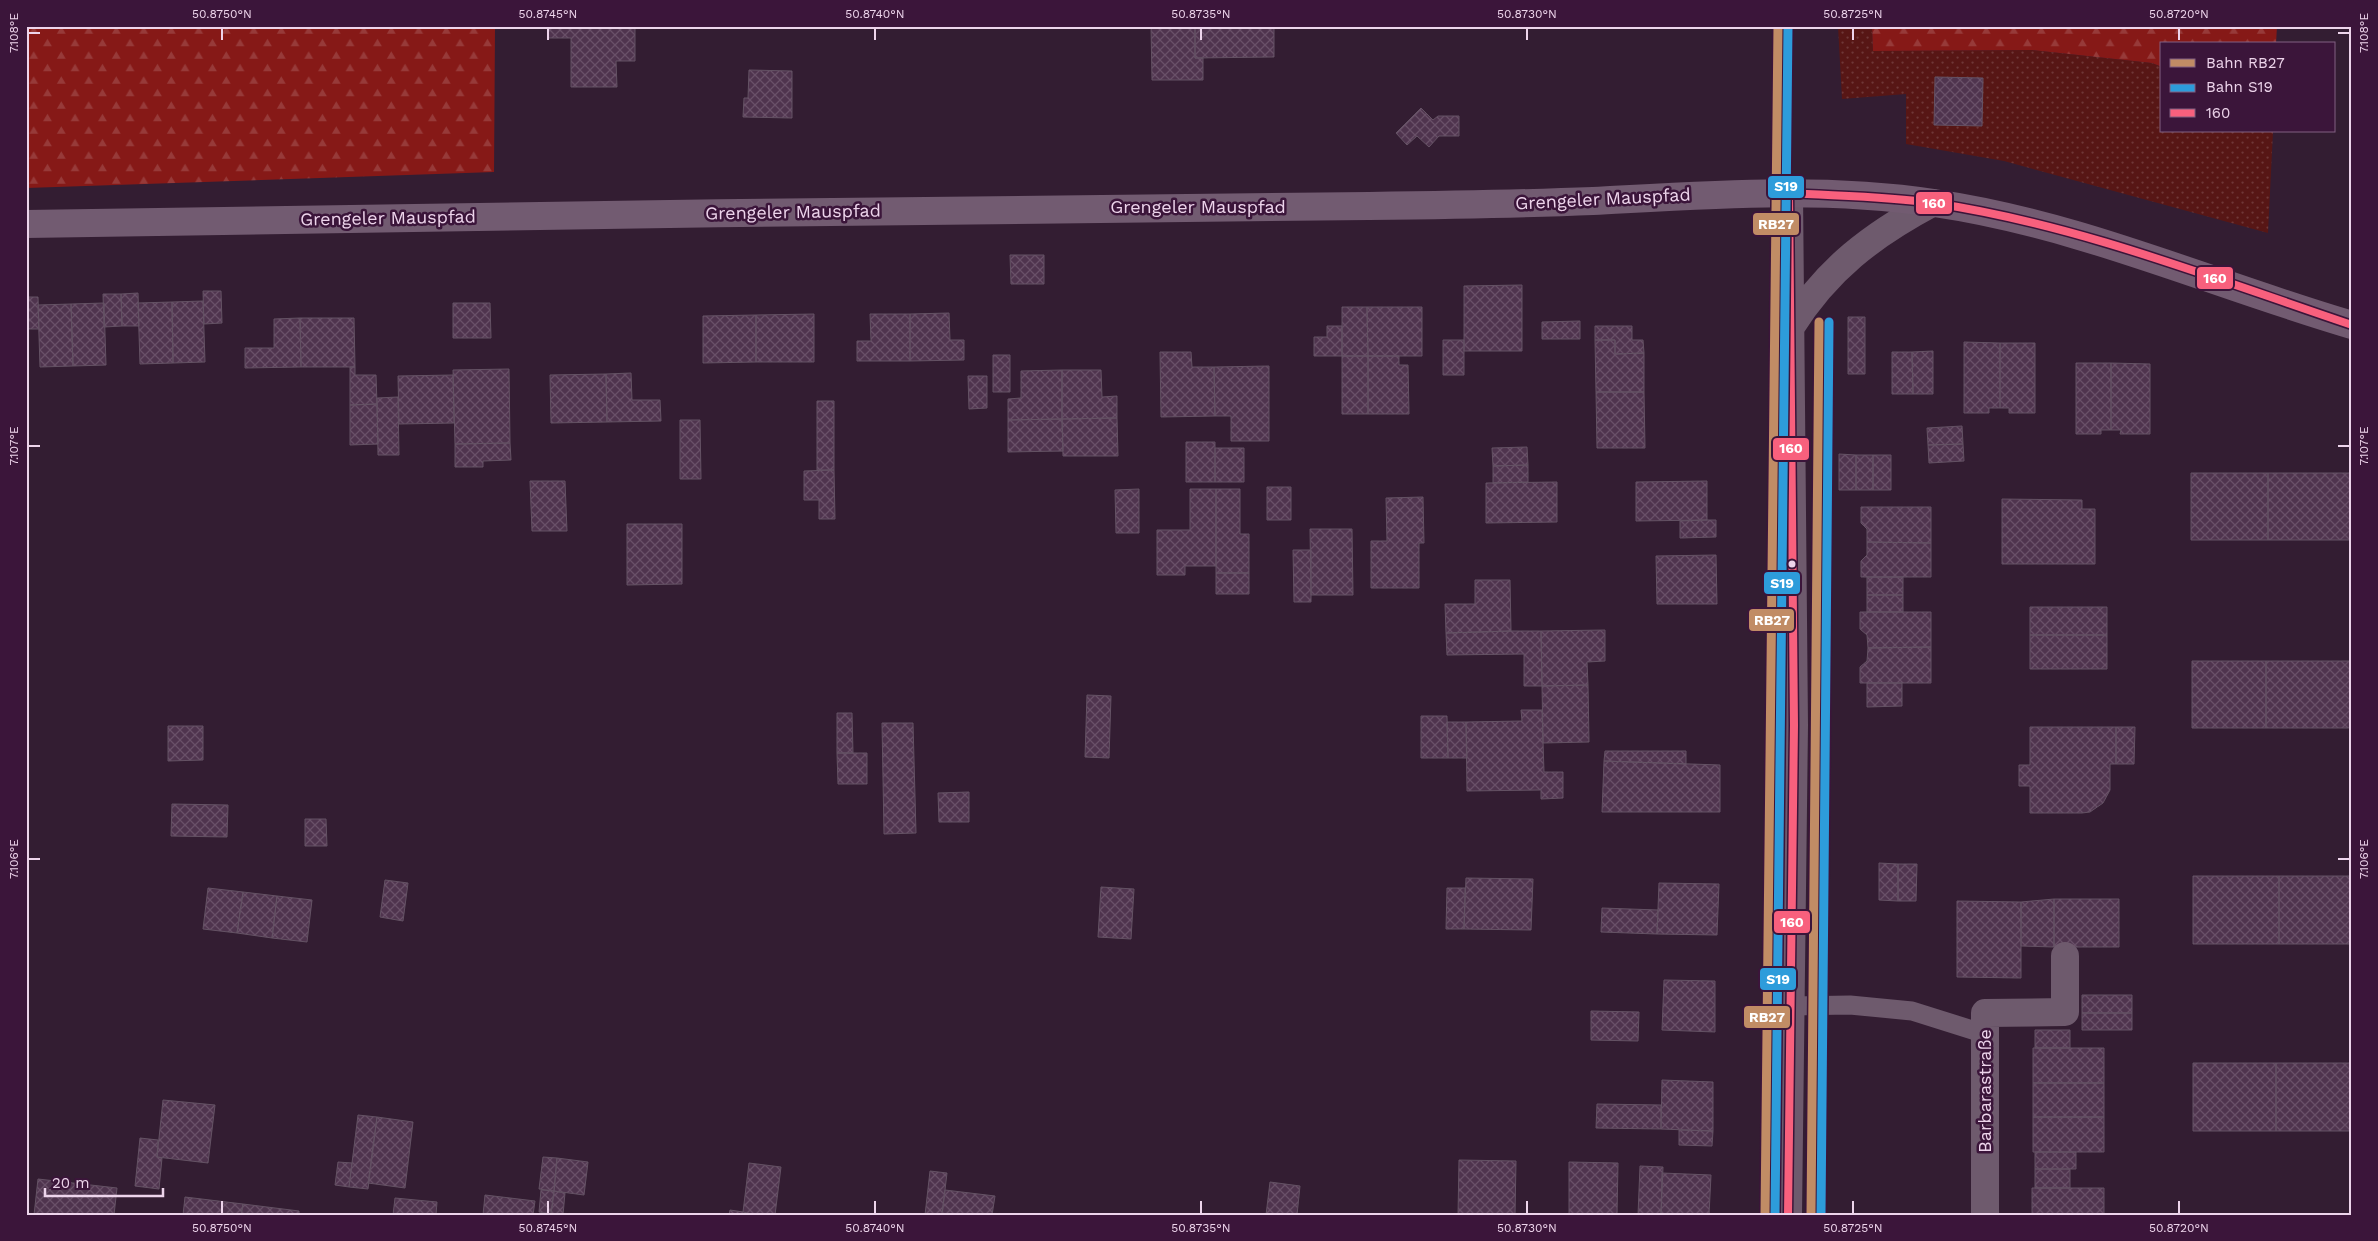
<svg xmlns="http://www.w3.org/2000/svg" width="2378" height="1241" font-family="'Work Sans',sans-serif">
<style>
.grass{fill:url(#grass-dots)}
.forest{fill:url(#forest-firs)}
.building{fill:url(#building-cross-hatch);stroke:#645264}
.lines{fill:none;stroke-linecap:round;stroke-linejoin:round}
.service{stroke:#6e5a6d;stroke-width:19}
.minor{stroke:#6e5a6d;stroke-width:28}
.secondary{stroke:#725b71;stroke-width:28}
.bus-1-casing{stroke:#3b153a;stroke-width:11}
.bus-1{stroke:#f8607d;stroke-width:8}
.rail-1-casing{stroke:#3b153a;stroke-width:12}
.rail-2-casing{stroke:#3b153a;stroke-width:12}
.rail-1{stroke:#c18c65;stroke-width:9}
.rail-2{stroke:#2d9cdb;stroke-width:9}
.ticks{fill:none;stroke:#edd4eb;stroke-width:2}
.bus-dot{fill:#edd4eb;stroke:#3b153a;stroke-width:2}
.labels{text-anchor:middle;stroke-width:5;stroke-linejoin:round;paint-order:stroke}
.street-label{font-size:18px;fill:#edd4eb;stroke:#3b153a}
.line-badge{stroke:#3b153a;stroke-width:2}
.badge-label{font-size:14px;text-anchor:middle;font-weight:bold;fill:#fff}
.neatline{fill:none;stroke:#edd4eb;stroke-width:2}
.ticks-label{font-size:12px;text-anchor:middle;fill:#edd4eb}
</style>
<defs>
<pattern id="grass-dots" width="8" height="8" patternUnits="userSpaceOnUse" patternTransform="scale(1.25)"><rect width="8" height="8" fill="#571615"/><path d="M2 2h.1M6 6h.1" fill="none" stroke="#6f3737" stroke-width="1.8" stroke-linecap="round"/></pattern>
<pattern id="forest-firs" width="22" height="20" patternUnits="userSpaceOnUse" patternTransform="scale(1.25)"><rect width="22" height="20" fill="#861917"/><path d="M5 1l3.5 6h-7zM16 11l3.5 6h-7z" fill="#973a39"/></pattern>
<pattern id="building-cross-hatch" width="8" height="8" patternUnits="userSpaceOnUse" patternTransform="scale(1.25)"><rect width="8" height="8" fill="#4f344e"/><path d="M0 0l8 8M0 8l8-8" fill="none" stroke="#695068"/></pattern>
</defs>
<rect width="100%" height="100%" fill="#331d32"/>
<!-- grass -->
<path class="grass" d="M1838,26H1872L1873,51L2032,50L2152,63L2162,67V131H2273L2268,233L2004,161L1906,144V94L1842,99Z"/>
<!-- forest -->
<path class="forest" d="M26,26H495L494,172L26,188Z
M1872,26H2277L2276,44H2162V67L2152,63L2032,50L1873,51Z"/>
<!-- building -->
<path class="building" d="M548,26H635V61H616L617,87H571V38H548Z
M927,26H1015L927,28Z
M1151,26H1195V58H1203V80H1152Z
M1195,26H1274V57L1195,58Z
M749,70L792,71V118L743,117L744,98H748Z
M1935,77L1983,78L1982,126L1934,125Z
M1421,108L1433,120L1438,116H1459V136H1439L1429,147L1417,136L1407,145L1396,133Z
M1010,255H1044V284H1011Z
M1522,285V351H1464V286Z
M203,291H221L222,323L204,324Z
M138,293L139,326H122L121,294Z
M103,294H121L122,326L104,327Z
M26,297H38L39,329H26Z
M203,301L205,362L173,363L172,302Z
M172,302L173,363L140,364L138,303Z
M104,303L106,365L73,366L71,304Z
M453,303H490L491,338H453Z
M71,304L73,366L40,367L38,305Z
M1342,307H1367L1368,356H1342Z
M1367,307H1422V356H1368Z
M949,313L950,340H964V360L910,361V314Z
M814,314V362H756V315Z
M870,314H910V361H857V341H871Z
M756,315V362L703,363V316Z
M1848,317H1865V374H1848Z
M300,318H354L355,367H301Z
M300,318L301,367L245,368V348H274V319Z
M1580,321V339H1542V322Z
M1327,326H1342V356H1314V337H1327Z
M1595,326H1632V340H1643L1644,353L1615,354V340H1595Z
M1443,340H1464V375H1443Z
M1595,340H1615V354L1644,353V392H1596Z
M1964,342L2000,343V408H1989V413H1964Z
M2000,343H2035V413H2009V408H2000Z
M1933,351V394H1913L1912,352Z
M1160,352H1191L1192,367H1214L1215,416L1161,417Z
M1892,352H1912L1913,394H1892Z
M993,355H1010V392H993Z
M1342,356H1368V414H1342Z
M1368,356H1399V365H1408L1409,414H1368Z
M2076,363H2111V430H2101V434H2076Z
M2111,363L2150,364V434H2120L2121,430H2111Z
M1269,366V441H1231V416H1215L1214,367Z
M350,367H355V375H376L377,404L350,405Z
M509,369L510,443L455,444L453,370Z
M1062,370H1101L1102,397L1117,396V418L1062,419Z
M1062,370V419L1008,420V399L1021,398V371Z
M631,373L632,400H660L661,421L607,422L606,374Z
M606,374L607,422L551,423L550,375Z
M453,375L454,423L399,424L398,376Z
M968,376H987V408L969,409Z
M1596,392H1644L1645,448H1597Z
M398,397L399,455H378L377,398Z
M817,401H834V470H817Z
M377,404L378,444L350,445V405Z
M1117,418L1118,456H1063L1062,419Z
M1062,419L1063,451L1008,452V420Z
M680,420H700L701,479H680Z
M1962,426L1963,444L1928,445L1927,428Z
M1186,442H1215V482H1186Z
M510,443L511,460L483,461V467H455V444Z
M1963,444L1964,461L1929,463L1928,445Z
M1527,447L1528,465L1493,466L1492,448Z
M1215,448H1244V482H1215Z
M1839,454L1856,455V490H1839Z
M1856,455H1873V490H1856Z
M1873,455H1891V490H1873Z
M1528,465V482L1493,483V466Z
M834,470L835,519H819V500H804V471Z
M2191,473H2268V540H2191Z
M2268,473H2352V540H2268Z
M530,481H565L567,531H532Z
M1707,481V520L1636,521V482Z
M1557,482V522L1486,523V483Z
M1267,487H1291V520H1267Z
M1139,489V533H1116L1115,490Z
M1190,489H1216V566H1185V575H1157V530H1190Z
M1216,489H1240V534H1249V573H1216Z
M1423,497L1424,543H1419V588H1371V541H1387L1386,498Z
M2002,499L2082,500V509H2095V564H2002Z
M1861,507H1931V543L1867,542V529L1861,523Z
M1707,520H1716V537L1680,538V521Z
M627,524H682V584L627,585Z
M1310,529H1352L1353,595H1311Z
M1867,542L1931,543V577H1861V561L1867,555Z
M1293,550H1311V602H1294Z
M1716,555L1717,604H1657L1656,556Z
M1216,573H1249V594H1216Z
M1867,577H1903V595H1867Z
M1475,580H1510L1511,631L1446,633L1445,604H1475Z
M1867,595H1903V612H1867Z
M2030,607H2107V635H2030Z
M1860,612H1931V647L1868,648L1867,635L1860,629Z
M1605,630V661L1587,662L1588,685L1542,686L1541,631Z
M1511,631H1541L1542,686H1524V654L1447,655L1446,633Z
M2030,635H2107V669H2030Z
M1931,647V683H1860V667L1867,661L1868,648Z
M2192,661H2266V728H2192Z
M2266,661H2350V728H2266Z
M2350,661H2352V728H2350Z
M1867,683H1902V706L1867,707Z
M1588,685L1589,742L1543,743L1542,686Z
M1087,695L1111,696L1109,758L1085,757Z
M1521,710H1542L1544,772H1563V798L1541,799V790L1467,791L1466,722L1522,721Z
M837,713H852L853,753H837Z
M1421,716H1447L1448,758H1421Z
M1447,722H1466L1467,758H1448Z
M882,723H913L916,833L884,834Z
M168,726H203V760L168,761Z
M2030,727H2116V764H2110V790L2103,803L2090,812L2082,813H2030V786H2019V765H2030Z
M2116,727H2135L2134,764H2116Z
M1605,751H1686V764L1604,761Z
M837,753H867V784H838Z
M1604,761L1720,765V812H1602Z
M969,792V822H939L938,793Z
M172,804L228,805L227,837L171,836Z
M305,819H326L327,846H305Z
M1879,863L1898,864V901L1879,900Z
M1898,864H1917L1916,901H1898Z
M2193,876H2279V944H2193Z
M2279,876H2352V944H2279Z
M1466,878L1533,879L1531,930L1464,929Z
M385,880L408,883L403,921L380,917Z
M1659,883L1719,884L1717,935L1657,934Z
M1101,887L1134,889L1131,939L1098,937Z
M208,888L243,892L237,933L203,929Z
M1447,888H1465L1464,929H1446Z
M243,892L277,896L272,938L237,933Z
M277,896L312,900L307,942L272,938Z
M2054,899V947L2021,946V902Z
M2054,899H2119V947H2054Z
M1957,901L2021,902V978L1957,977Z
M1602,908L1658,910L1657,934L1601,932Z
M1664,980L1715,981V1032L1662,1030Z
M2082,995H2132V1013H2082Z
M1591,1011L1639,1012L1638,1041L1591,1040Z
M2082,1013H2132V1030H2082Z
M2035,1030H2070V1048H2035Z
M2033,1048H2104V1083H2033Z
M2193,1063H2276V1131H2193Z
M2276,1063H2352V1131H2276Z
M1662,1080L1713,1082V1131L1661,1129Z
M2033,1083H2104V1117H2033Z
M163,1100L215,1105L208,1163L157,1157Z
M1597,1104L1661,1105V1129L1596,1128Z
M358,1115L377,1117L368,1189L349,1187Z
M377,1117L413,1122L405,1188L368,1183Z
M2033,1117H2104V1152H2033Z
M1679,1130L1713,1131L1712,1146L1679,1145Z
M140,1138L158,1140L157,1157L162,1158L159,1189L135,1186Z
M2035,1152H2076V1169H2035Z
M543,1157L557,1158L554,1191L539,1189Z
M557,1158L588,1162L584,1195L554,1191Z
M1459,1160L1516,1161L1515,1215H1458Z
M338,1162L352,1163L349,1187L335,1185Z
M1569,1162L1618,1163L1617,1215H1569Z
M749,1163L781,1167L775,1215H756L743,1212Z
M1640,1166L1663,1167L1661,1215H1638Z
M2035,1169H2070V1188H2035Z
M930,1171L947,1173L942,1215H925Z
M1662,1173L1711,1175L1709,1215H1661Z
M38,1179L117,1188L114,1215H34Z
M1270,1182L1300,1186L1297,1215H1266Z
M2032,1188H2104V1215H2032Z
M541,1190L554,1191L551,1214L539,1212Z
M945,1190L995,1196L992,1215H942Z
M554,1191L565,1193L563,1215L551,1214Z
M485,1195L535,1201L533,1215H483Z
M185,1197L243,1204L241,1215H183Z
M395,1198L437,1202L436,1215H393Z
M243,1204L299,1211V1215H241Z
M730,1210L743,1212L742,1215H729Z"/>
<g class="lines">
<!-- service -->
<path class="service" d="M1791,1006L1850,1005L1912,1011L1985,1034"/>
<!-- minor -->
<path class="minor" d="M1790,328C1827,269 1872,235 1932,203
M1788,1215L1794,725L1789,193
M1985,1215V1013L2065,1012V956"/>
<!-- secondary -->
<path class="secondary" d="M26,224C474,217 921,209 1369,206C1444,205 1518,204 1593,201C1705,195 1822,186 1934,203C2079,224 2212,284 2352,325"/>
<defs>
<path id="bus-1" d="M1789,193C1837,196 1886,196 1933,203C2076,224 2215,279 2352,325
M1788,1215L1794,725L1789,193"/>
</defs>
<!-- bus-1 casing -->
<use href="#bus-1" class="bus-1-casing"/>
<!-- bus-1 -->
<use href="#bus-1" class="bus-1"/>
<defs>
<path id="rail-1" d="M1765,1215L1778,26
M1811,1215L1819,322"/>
<path id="rail-2" d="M1775,1215L1788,26
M1821,1215L1829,322"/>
</defs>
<!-- rail-1 casing -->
<use href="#rail-1" class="rail-1-casing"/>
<!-- rail-2 casing -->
<use href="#rail-2" class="rail-2-casing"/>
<!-- rail-1 -->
<use href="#rail-1" class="rail-1"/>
<!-- rail-2 -->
<use href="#rail-2" class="rail-2"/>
</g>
<!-- ticks -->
<path class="ticks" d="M222,28V40M548,28V40M875,28V40M1201,28V40M1527,28V40M1853,28V40M2179,28V40M28,33H40M2338,33H2350M28,446H40M2338,446H2350M28,859H40M2338,859H2350M222,1201V1214M548,1201V1214M875,1201V1214M1201,1201V1214M1527,1201V1214M1853,1201V1214M2179,1201V1214"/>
<!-- markers -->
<circle class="bus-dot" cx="1792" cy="564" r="4.5"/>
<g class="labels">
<!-- street labels -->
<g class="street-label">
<text transform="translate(1603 199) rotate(-3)" y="6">Grengeler Mauspfad</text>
<text x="1198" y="213">Grengeler Mauspfad</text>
<text transform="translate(793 212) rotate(-1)" y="6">Grengeler Mauspfad</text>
<text transform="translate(388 218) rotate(-1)" y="6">Grengeler Mauspfad</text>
<text transform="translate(1985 1091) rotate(-90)" y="6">Barbarastraße</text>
</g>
</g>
<g class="line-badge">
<rect x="1767" y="175" width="38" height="24" rx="5" fill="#2d9cdb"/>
<rect x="1915" y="191" width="38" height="24" rx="5" fill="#f8607d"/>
<rect x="1752" y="212" width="48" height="24" rx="5" fill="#c18c65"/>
<rect x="2196" y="266" width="38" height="24" rx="5" fill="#f8607d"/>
<rect x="1772" y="437" width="38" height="24" rx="5" fill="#f8607d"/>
<rect x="1763" y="571" width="38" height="24" rx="5" fill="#2d9cdb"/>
<rect x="1748" y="608" width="47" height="24" rx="5" fill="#c18c65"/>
<rect x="1773" y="910" width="38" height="24" rx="5" fill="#f8607d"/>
<rect x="1759" y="967" width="38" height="24" rx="5" fill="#2d9cdb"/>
<rect x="1743" y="1005" width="48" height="24" rx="5" fill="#c18c65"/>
</g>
<g class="badge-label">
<text x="1786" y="191">S19</text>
<text x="1934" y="208">160</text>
<text x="1776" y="229">RB27</text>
<text x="2215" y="283">160</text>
<text x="1791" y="453">160</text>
<text x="1782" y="588">S19</text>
<text x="1772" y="625">RB27</text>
<text x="1792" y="927">160</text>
<text x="1778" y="984">S19</text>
<text x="1767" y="1022">RB27</text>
</g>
<!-- border -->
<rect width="2378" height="1241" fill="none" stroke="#3b153a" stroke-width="55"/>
<!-- legend -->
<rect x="2160" y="42" width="175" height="90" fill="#3b153a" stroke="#826181"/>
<rect x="2170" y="59" width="25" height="8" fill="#c18c65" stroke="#826181"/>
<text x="2206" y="68" font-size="15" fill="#edd4eb">Bahn RB27</text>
<rect x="2170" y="84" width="25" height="8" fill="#2d9cdb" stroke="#826181"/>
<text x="2206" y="92" font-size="15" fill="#edd4eb">Bahn S19</text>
<rect x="2170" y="109" width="25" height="8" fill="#f8607d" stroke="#826181"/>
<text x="2206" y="118" font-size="15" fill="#edd4eb">160</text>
<!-- scale -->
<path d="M45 1188v8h118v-8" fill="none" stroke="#edd4eb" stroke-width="2.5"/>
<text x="52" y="1188" font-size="15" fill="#edd4eb" stroke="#3b153a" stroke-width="4" paint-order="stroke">20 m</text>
<rect x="28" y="28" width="2322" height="1186" class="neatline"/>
<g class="ticks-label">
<text x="222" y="18">50.8750°N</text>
<text x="548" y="18">50.8745°N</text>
<text x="875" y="18">50.8740°N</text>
<text x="1201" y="18">50.8735°N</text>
<text x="1527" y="18">50.8730°N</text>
<text x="1853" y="18">50.8725°N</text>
<text x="2179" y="18">50.8720°N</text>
<text transform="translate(2364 33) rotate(-90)" y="4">7.108°E</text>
<text transform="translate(14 33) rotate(-90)" y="4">7.108°E</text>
<text transform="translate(2364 446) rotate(-90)" y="4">7.107°E</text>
<text transform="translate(14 446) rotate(-90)" y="4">7.107°E</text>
<text transform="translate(2364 859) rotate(-90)" y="4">7.106°E</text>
<text transform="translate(14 859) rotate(-90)" y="4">7.106°E</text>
<text x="222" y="1232">50.8750°N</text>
<text x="548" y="1232">50.8745°N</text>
<text x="875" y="1232">50.8740°N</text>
<text x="1201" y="1232">50.8735°N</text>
<text x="1527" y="1232">50.8730°N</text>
<text x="1853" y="1232">50.8725°N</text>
<text x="2179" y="1232">50.8720°N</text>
</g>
</svg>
